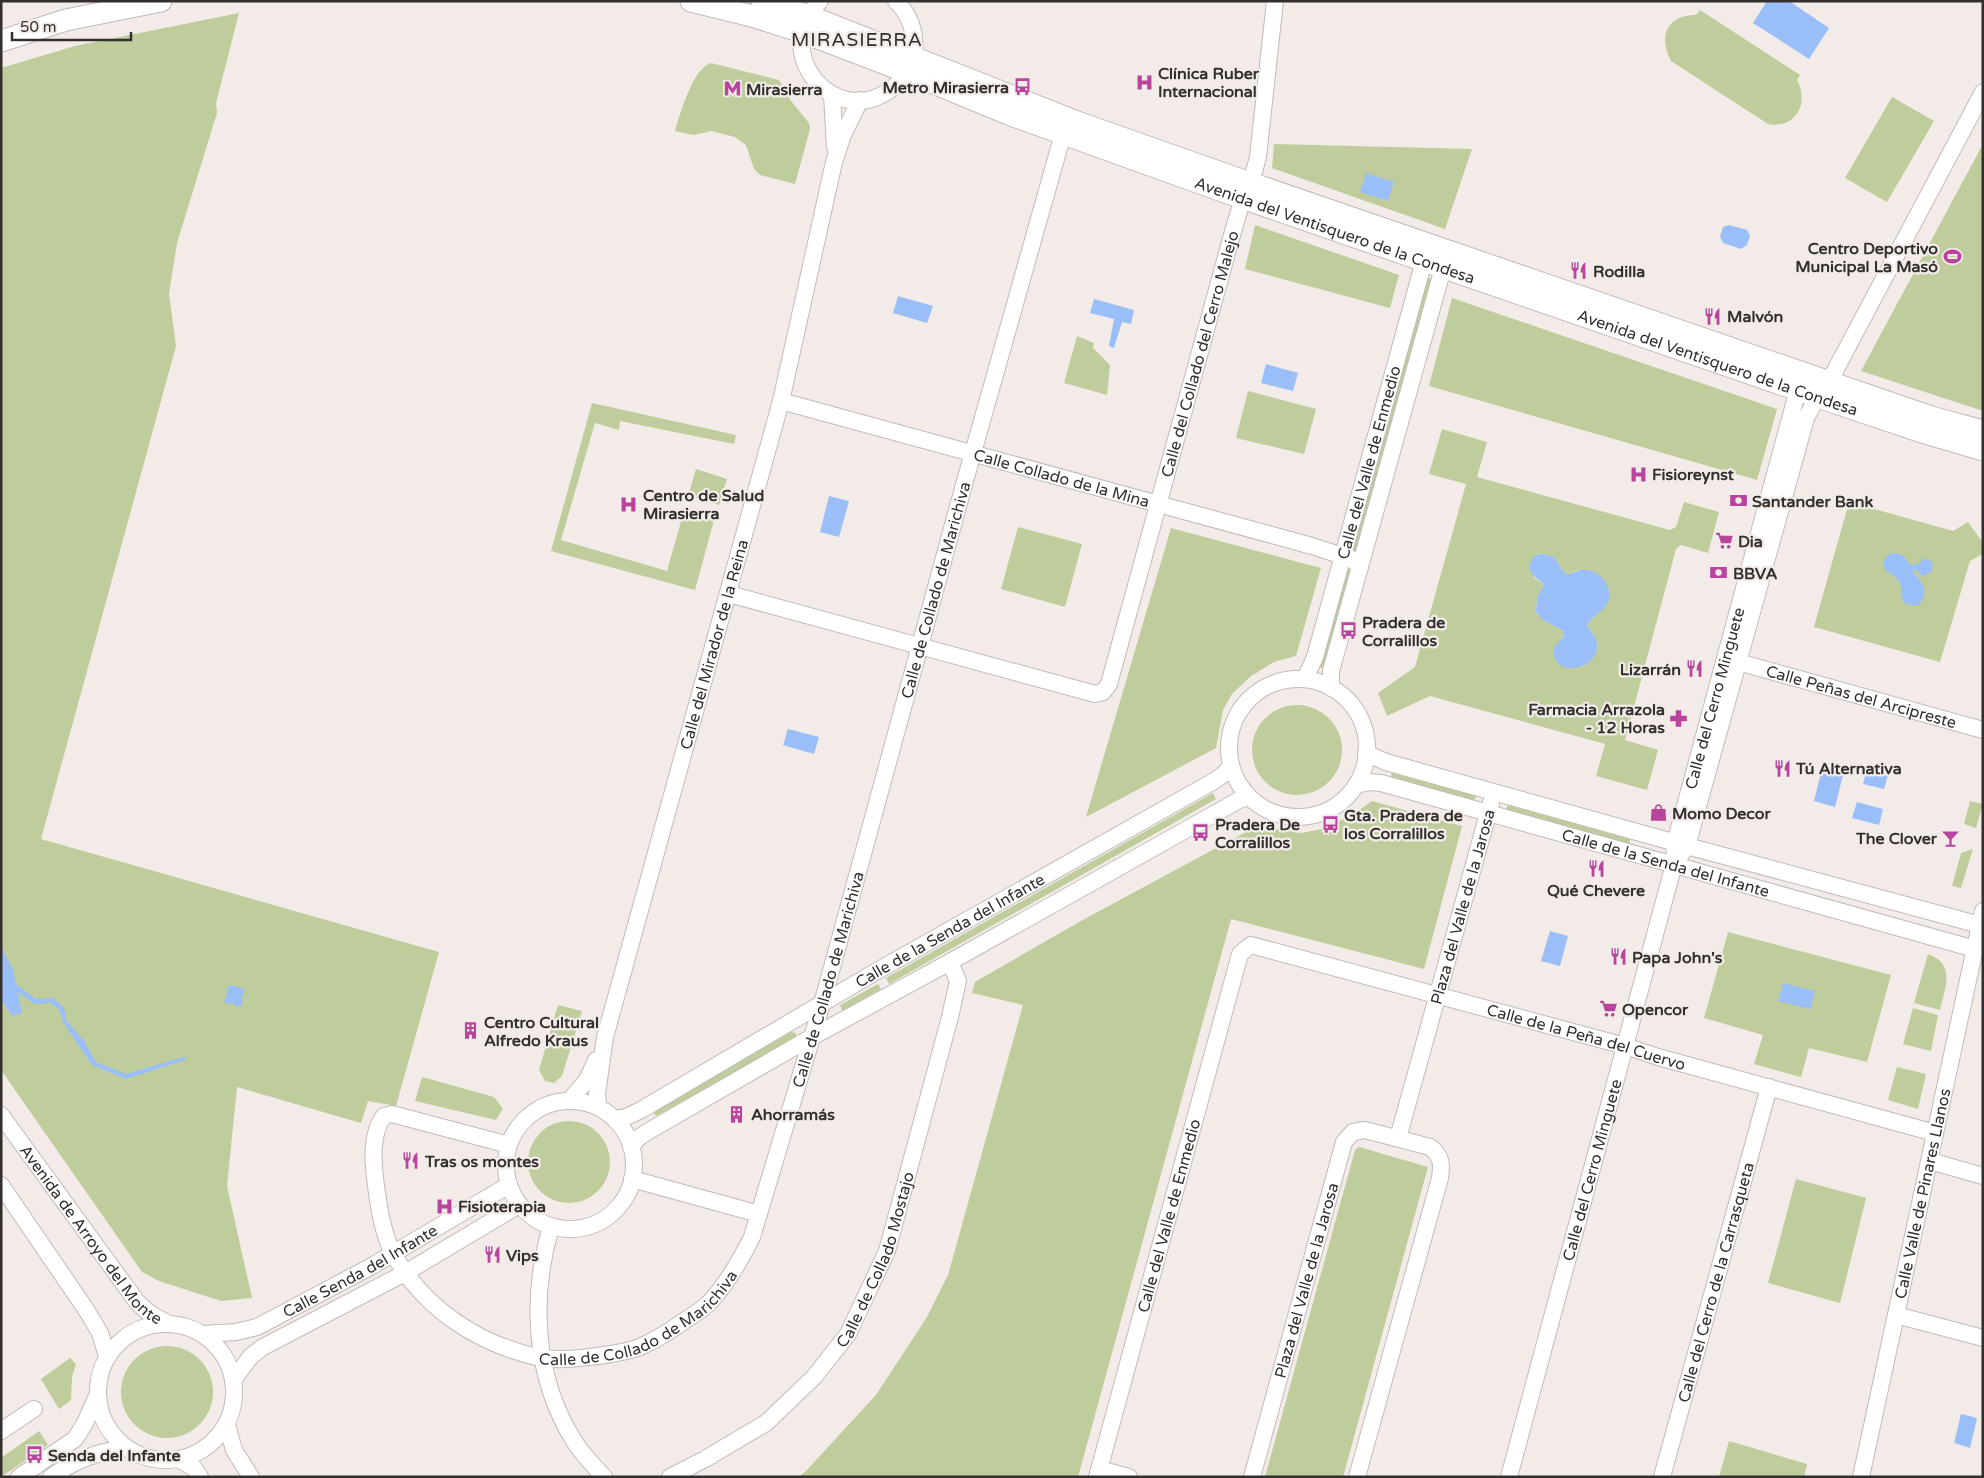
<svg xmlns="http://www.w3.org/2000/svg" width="1984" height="1478" font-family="'Varela Round',sans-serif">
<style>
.green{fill:#becd9b;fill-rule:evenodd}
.water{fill:#9abef8}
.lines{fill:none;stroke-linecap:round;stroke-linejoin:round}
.minor-casing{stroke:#c2bbb8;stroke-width:18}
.major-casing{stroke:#c2bbb8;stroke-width:23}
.minor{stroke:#fff;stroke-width:16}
.major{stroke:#fff;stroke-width:21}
.labels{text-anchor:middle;stroke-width:4.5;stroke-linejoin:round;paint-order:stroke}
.poi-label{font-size:16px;font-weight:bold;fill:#322f2e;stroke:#f3ebe8;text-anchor:start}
.street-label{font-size:16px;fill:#322f2e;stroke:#f3ebe8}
.quarter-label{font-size:19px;letter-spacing:1px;fill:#322f2e;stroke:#f3ebe8}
</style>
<rect width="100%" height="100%" fill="#f3ebe8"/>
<!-- green -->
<path class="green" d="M1700,10L1800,75L1797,80C1810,104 1795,129 1768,124L1671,61C1658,36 1667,15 1696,15Z
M239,13L216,103L217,113L177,243L169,294L176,346L41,839L439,952L396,1106L368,1101L361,1123L237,1087L227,1186L252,1298L221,1301L159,1281L142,1272L1,1070V68L75,46Z
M711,63L779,80L791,101L809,123L810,129L795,184L760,175L754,169L746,145L735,137L711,131L694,135L675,131C680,114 693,68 711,63Z
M1892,97L1934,121L1887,202L1845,178Z
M1274,144L1472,149L1445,229L1272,168Z
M1983,144V411L1861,371Z
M1255,225L1399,275L1390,308L1245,269Z
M1426,277L1432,279L1360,553L1352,549Z
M1452,298L1777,409L1757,480L1429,386Z
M1077,336L1094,343L1093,348L1110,365L1107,395L1064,383Z
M1248,391L1316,409L1304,454L1236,438Z
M592,403L736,435L734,444L620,421L619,430L595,423L561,540L667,571L684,511L714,520L695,590L551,551Z
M1442,429L1487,442L1477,477L1670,530L1676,527L1684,502L1719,512L1708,553L1681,545L1676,549L1625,740L1658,750L1647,790L1596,776L1605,744L1430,696L1387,716L1378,693L1415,667L1466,484L1429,474ZM1542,554L1554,557L1564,573L1570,574L1578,570L1609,599C1604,610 1592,615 1587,626L1594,635L1592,658L1582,667L1553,651L1564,636L1562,630L1543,620L1536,612L1537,598L1544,584L1534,578L1533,559L1536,555Z
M696,469L727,479L719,505L688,496Z
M1849,502L1953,531L1968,522L1983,543V554L1970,561L1940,662L1814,627Z
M1018,527L1082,544L1065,607L1001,589Z
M1171,528L1321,568L1296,656L1274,662L1251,676L1232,694L1223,710L1216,748L1086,817Z
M1345,565L1351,569L1325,668L1317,667Z
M1252 750a45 45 0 1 1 90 0a45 45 0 1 1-90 0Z
M1392,773L1476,796L1474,801L1390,778Z
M1213,793L1216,799L889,984L886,978Z
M1372,801L1462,826L1424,969L1231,919L1078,1477H798L805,1472L876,1395L927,1317L948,1275L1023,1005L972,993L975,982L1079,922L1257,826L1301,833L1322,829L1354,814Z
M1970,801L1983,804L1976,828L1964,824Z
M1508,805L1630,839L1629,845L1506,810Z
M1973,849L1961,888L1952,886L1961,853Z
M1728,932L1891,975L1867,1062L1809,1048L1801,1077L1754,1064L1763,1035L1704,1018Z
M1928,954C1956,964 1945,988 1940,1010L1914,1003Z
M878,984L881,989L842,1011L840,1005Z
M558,1005L582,1011L562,1076L554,1083L545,1081L539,1070Z
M1913,1008L1938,1015L1931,1051L1903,1044Z
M791,1032L796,1033V1036L794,1039L656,1116L653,1111Z
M1897,1067L1926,1074L1918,1109L1888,1100Z
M422,1077L494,1097L503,1109L496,1120L415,1101Z
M528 1162a41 41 0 1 1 82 0a41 41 0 1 1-82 0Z
M1359,1147L1428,1167L1343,1477H1265L1355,1150Z
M1796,1179L1866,1198L1840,1303L1768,1283Z
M121 1392a46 46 0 1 1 92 0a46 46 0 1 1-92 0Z
M70,1358L76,1364L72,1377L71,1400L59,1409L41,1379Z
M39,1431L48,1445L1,1477V1458Z
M1729,1441L1807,1464L1804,1477H1719Z"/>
<!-- water -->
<path class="water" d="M1767,1H1789L1829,28L1809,59L1753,23Z
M1366,173L1394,182L1388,201L1360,192Z
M1729,225L1747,230L1750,236L1747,245L1741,249L1723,243L1720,237L1723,227Z
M898,296L933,306L927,323L893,313Z
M1094,299L1134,310L1131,324L1122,322L1114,348L1109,346L1114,319L1090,313Z
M1266,364L1298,373L1293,391L1261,383Z
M829,496L849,501L839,537L820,532Z
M1891,553C1900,553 1905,555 1908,563L1913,565L1920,563L1924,558L1931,561L1933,566L1931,572L1922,576L1915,569L1913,572C1923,584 1930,590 1919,605H1909L1903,602C1901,595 1902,587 1899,581C1893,573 1872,568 1891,553Z
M1542,554L1554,557L1564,573L1570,574C1576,572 1581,568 1588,570C1601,572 1614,589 1608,602C1603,612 1591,616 1587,626C1590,630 1594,634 1596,639C1602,659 1580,674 1561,666C1548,653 1553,648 1564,636L1562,630L1543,620L1536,612L1537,598L1544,584C1532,576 1523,568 1536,555Z
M788,729L819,737L814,754L783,745Z
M1822,769L1843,775L1835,807L1814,801Z
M1867,769L1888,775L1884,789L1863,784Z
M1857,802L1883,809L1879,825L1852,818Z
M1550,931L1568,936L1560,966L1541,961Z
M1,947L13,970L16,984L36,999L53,998L64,1008L66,1020L84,1041L96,1062L126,1074L186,1056L185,1060L126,1079L92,1065L64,1024L59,1010L51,1003L34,1004L18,992L22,1013L12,1016L1,999Z
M1783,983L1815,991L1810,1009L1778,1001Z
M230,985L244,989V994L241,998L243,1002L241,1006H236L232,1003L227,1004L224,1001L227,994V988Z
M1961,1414L1977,1418L1970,1448L1954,1443Z"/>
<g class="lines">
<defs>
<g id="minor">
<path d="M820,1C769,51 833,130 890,90C903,81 911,68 914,53C916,33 910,15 896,1"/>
<path d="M832,95L835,147"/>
<path id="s1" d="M781,401L1312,546L1352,559L1360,567"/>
<path id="s2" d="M729,594L1095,694L1103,692L1109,684L1232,235L1243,198L1251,183L1258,157L1275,1"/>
<path id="s3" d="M1738,662L1983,730"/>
<path id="s4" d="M1305,679L1315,657L1424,261L1429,253"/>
<circle cx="1298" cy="748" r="69"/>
<path d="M1331,688V671L1443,268L1444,258"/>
<path d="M1366,753L1386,762L1687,846L1980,925"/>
<path id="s5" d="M1356,785L1369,782L1381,783L1975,949"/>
<path d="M1674,864L1687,846L1806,418L1813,405L1829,382L1983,92"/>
<path d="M569,1101L587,1080L596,1060"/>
<circle cx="570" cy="1165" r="64"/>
<path id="s6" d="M598,1107L597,1094L605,1037L781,401L834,162L843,135L860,100"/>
<path id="s7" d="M1,1115L137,1302L149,1313L167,1323"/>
<path id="s8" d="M615,1119L626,1117L641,1110L877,971L1214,781L1224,774L1231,766"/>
<path id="s9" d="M1398,1138L1491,803"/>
<path id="s10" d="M509,1145L392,1114L384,1116C370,1134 373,1164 376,1186C379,1208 383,1235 394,1255C425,1310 480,1345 541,1358C559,1361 579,1358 598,1356C612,1354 629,1352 642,1346C655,1340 669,1332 681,1323C690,1317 701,1311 709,1303C727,1284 740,1261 752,1237L822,1004L965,481L1063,134L1067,128L1071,125"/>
<path d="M631,1147L637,1139L647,1132L812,1037L950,962L1239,800L1249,797"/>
<path d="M1930,1161L1983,1176"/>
<path d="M632,1179L759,1214"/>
<path d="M1,1185L87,1311L100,1333L107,1356"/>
<path d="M551,1227C530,1298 534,1377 574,1441C582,1454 594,1466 604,1477"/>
<path d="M1896,1315L1983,1338"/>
<circle cx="166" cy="1392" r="68"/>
<path id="s11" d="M203,1334L236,1332L257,1327L372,1266L509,1185"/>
<path d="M234,1379L251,1356L263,1347L405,1273L519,1205"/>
<path d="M227,1425L234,1450L251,1477"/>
<path d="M1,1431L34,1409"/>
<path d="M180,1460L194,1468L200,1477"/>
<path d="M1099,1469L1129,1477"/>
<path d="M19,1477L75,1439L85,1423L97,1396"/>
<path d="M51,1477C75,1460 97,1452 126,1448"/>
<path id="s12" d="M670,1477L705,1459L766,1423L814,1377L848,1334L887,1251L950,1017L958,981L950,962"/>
<path id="s13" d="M1097,1477L1240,954L1251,945L1625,1046L1658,1057L1935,1133"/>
<path id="s14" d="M1252,1477L1344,1142L1353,1132L1365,1130L1430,1147C1442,1156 1442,1164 1440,1178L1357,1477"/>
<path id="s15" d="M1509,1477L1674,864L1675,843L1788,426L1798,390L1807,385"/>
<path id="s16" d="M1662,1477L1769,1087"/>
<path id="s17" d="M1861,1477L1983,911"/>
</g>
<g id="major">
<path id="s18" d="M691,1L752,16L802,32L907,72L1011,115L1225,192L1818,397L1925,433L1983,450"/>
<path d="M762,1L809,16L1077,122L1230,176L1931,417L1983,431"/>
<path d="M1,41L66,20L161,1"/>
</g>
</defs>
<!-- minor casing -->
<use href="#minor" class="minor-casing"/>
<!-- major casing -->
<use href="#major" class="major-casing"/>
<!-- minor -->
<use href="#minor" class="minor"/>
<!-- major -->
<use href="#major" class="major"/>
</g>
<!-- icons -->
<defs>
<symbol id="hospital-bare" viewBox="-9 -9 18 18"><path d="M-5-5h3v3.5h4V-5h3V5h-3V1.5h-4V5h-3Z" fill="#b8449d" stroke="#f3ebe8" stroke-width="2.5" paint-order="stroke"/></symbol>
<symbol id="bus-bare" viewBox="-9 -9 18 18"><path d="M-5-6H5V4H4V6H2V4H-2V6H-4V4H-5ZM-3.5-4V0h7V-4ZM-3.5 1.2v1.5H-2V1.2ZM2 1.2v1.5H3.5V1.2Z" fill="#b8449d" stroke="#f3ebe8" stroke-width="2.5" paint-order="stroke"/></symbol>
<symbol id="metro-bare" viewBox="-9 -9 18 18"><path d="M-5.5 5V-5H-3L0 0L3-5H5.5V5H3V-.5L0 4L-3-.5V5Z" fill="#b8449d" stroke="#f3ebe8" stroke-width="2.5" paint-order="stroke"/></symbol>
<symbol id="stadium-bare" viewBox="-9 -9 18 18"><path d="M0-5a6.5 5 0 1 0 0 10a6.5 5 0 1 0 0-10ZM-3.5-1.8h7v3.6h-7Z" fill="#b8449d" stroke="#f3ebe8" stroke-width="2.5" paint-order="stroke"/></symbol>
<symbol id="restaurant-bare" viewBox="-9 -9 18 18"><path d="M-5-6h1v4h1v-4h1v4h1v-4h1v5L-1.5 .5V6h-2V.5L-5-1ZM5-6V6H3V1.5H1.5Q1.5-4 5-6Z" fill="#b8449d" stroke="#f3ebe8" stroke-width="2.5" paint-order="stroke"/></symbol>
<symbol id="bank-bare" viewBox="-9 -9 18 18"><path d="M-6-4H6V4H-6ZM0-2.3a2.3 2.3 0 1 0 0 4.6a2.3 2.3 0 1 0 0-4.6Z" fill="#b8449d" stroke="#f3ebe8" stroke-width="2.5" paint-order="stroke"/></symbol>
<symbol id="supermarket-bare" viewBox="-9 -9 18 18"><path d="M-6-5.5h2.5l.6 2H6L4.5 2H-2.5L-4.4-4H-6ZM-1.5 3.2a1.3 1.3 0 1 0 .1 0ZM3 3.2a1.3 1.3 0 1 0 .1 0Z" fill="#b8449d" stroke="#f3ebe8" stroke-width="2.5" paint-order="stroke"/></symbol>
<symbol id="pharmacy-bare" viewBox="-9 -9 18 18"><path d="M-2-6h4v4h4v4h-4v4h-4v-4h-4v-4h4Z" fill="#b8449d" stroke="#f3ebe8" stroke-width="2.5" paint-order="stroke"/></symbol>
<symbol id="shop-bare" viewBox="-9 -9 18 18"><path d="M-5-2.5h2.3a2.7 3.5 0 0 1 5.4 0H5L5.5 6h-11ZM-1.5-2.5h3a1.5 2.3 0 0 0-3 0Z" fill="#b8449d" stroke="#f3ebe8" stroke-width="2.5" paint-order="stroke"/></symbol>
<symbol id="bar-bare" viewBox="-9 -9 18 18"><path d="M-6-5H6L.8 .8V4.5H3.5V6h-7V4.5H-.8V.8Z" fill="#b8449d" stroke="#f3ebe8" stroke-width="2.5" paint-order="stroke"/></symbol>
<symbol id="building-bare" viewBox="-9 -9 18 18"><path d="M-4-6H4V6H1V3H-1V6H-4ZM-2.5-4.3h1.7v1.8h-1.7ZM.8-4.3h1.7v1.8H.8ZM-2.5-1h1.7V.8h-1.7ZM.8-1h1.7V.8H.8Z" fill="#b8449d" stroke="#f3ebe8" stroke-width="2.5" paint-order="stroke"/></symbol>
</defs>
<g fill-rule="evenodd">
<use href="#hospital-bare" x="1132" y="70" width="25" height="25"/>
<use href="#bus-bare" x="1010" y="74" width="25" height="25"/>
<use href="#metro-bare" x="720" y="76" width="25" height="25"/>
<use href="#stadium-bare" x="1940" y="244" width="25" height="25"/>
<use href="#restaurant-bare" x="1566" y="258" width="25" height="25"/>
<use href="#restaurant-bare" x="1700" y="304" width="25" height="25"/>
<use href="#hospital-bare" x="1626" y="462" width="25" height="25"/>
<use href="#bank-bare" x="1726" y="488" width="25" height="25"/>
<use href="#hospital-bare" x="616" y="492" width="25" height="25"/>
<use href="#supermarket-bare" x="1712" y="528" width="25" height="25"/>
<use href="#bank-bare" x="1706" y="560" width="25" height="25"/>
<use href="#bus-bare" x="1336" y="618" width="25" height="25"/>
<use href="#restaurant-bare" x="1682" y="656" width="25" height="25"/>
<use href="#pharmacy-bare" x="1666" y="706" width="25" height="25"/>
<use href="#restaurant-bare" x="1770" y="756" width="25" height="25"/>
<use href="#shop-bare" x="1646" y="800" width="25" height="25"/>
<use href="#bus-bare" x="1318" y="812" width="25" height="25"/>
<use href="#bus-bare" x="1188" y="820" width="25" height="25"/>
<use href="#bar-bare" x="1938" y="826" width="25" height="25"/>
<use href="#restaurant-bare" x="1584" y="856" width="25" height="25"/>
<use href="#restaurant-bare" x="1606" y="944" width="25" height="25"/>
<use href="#supermarket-bare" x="1596" y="996" width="25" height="25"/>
<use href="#building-bare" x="458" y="1018" width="25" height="25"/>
<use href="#building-bare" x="724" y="1102" width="25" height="25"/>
<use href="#restaurant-bare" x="398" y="1148" width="25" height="25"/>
<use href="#hospital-bare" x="432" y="1194" width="25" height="25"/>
<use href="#restaurant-bare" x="480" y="1242" width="25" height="25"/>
<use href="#bus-bare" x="22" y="1442" width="25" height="25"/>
</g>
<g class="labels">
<!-- poi labels -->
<g class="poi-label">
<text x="1158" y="79">Clínica Ruber<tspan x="1158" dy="18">Internacional</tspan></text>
<text x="1009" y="93" text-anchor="end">Metro Mirasierra</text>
<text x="746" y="95">Mirasierra</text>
<text x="1938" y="254" text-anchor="end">Centro Deportivo<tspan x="1938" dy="18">Municipal La Masó</tspan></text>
<text x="1593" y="277">Rodilla</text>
<text x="1727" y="322">Malvón</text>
<text x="1652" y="480">Fisioreynst</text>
<text x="643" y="501">Centro de Salud<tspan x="643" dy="18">Mirasierra</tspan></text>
<text x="1752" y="507">Santander Bank</text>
<text x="1738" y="547">Dia</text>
<text x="1733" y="579">BBVA</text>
<text x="1362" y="628">Pradera de<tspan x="1362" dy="18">Corralillos</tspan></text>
<text x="1681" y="675" text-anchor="end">Lizarrán</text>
<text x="1665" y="715" text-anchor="end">Farmacia Arrazola<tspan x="1665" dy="18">- 12 Horas</tspan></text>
<text x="1796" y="774">Tú Alternativa</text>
<text x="1672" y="819">Momo Decor</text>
<text x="1344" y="821">Gta. Pradera de<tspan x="1344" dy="18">los Corralillos</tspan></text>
<text x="1215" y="830">Pradera De<tspan x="1215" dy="18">Corralillos</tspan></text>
<text x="1937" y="844" text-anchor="end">The Clover</text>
<text x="1596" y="896" text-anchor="middle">Qué Chevere</text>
<text x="1632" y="963">Papa John's</text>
<text x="1622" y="1015">Opencor</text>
<text x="484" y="1028">Centro Cultural<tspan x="484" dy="18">Alfredo Kraus</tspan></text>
<text x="751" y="1120">Ahorramás</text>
<text x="425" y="1167">Tras os montes</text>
<text x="458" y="1212">Fisioterapia</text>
<text x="506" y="1261">Vips</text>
<text x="48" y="1461">Senda del Infante</text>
</g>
<!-- street labels -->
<g class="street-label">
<text dy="6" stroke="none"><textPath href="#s18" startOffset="684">Avenida del Ventisquero de la Condesa</textPath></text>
<text dy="6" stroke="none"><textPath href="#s2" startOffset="740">Calle del Collado del Cerro Malejo</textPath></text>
<text dy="6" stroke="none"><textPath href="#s18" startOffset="1089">Avenida del Ventisquero de la Condesa</textPath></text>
<text dy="6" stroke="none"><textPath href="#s4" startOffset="226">Calle del Valle de Enmedio</textPath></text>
<text dy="6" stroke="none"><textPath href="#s1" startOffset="291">Calle Collado de la Mina</textPath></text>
<text dy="6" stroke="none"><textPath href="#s10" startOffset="1392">Calle de Collado de Marichiva</textPath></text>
<text dy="6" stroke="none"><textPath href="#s6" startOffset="478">Calle del Mirador de la Reina</textPath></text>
<text dy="6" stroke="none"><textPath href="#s3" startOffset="128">Calle Peñas del Arcipreste</textPath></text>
<text dy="6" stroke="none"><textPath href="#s15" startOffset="806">Calle del Cerro Minguete</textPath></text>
<text dy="6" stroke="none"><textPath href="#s5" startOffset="321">Calle de la Senda del Infante</textPath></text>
<text dy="6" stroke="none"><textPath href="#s9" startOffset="240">Plaza del Valle de la Jarosa</textPath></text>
<text dy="6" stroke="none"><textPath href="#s8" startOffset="385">Calle de la Senda del Infante</textPath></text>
<text dy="6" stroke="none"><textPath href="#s10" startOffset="988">Calle de Collado de Marichiva</textPath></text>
<text dy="6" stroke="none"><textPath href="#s13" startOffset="904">Calle de la Peña del Cuervo</textPath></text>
<text dy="6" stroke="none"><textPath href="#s15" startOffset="318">Calle del Cerro Minguete</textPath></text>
<text dy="6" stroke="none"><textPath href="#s17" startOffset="290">Calle Valle de Pinares Llanos</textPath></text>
<text dy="6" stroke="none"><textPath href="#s13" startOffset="271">Calle del Valle de Enmedio</textPath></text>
<text dy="6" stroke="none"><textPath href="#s7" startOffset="150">Avenida de Arroyo del Monte</textPath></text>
<text dy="6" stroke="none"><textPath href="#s12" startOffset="311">Calle de Collado Mostajo</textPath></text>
<text dy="6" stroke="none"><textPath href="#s11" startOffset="172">Calle Senda del Infante</textPath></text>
<text dy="6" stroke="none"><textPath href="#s14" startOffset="204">Plaza del Valle de la Jarosa</textPath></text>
<text dy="6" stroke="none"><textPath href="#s16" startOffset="202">Calle del Cerro de la Carrasqueta</textPath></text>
<text dy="6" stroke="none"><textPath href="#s10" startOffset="568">Calle de Collado de Marichiva</textPath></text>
</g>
<!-- quarter labels -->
<g class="quarter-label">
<text x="857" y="46">MIRASIERRA</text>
</g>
</g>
<!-- border -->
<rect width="1984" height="1478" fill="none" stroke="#322f2e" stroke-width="5"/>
<!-- scale -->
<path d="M12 32v8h119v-8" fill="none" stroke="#322f2e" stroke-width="2.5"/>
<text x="20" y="32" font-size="15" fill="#322f2e" stroke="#f3ebe8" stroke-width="4" paint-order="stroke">50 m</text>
</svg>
